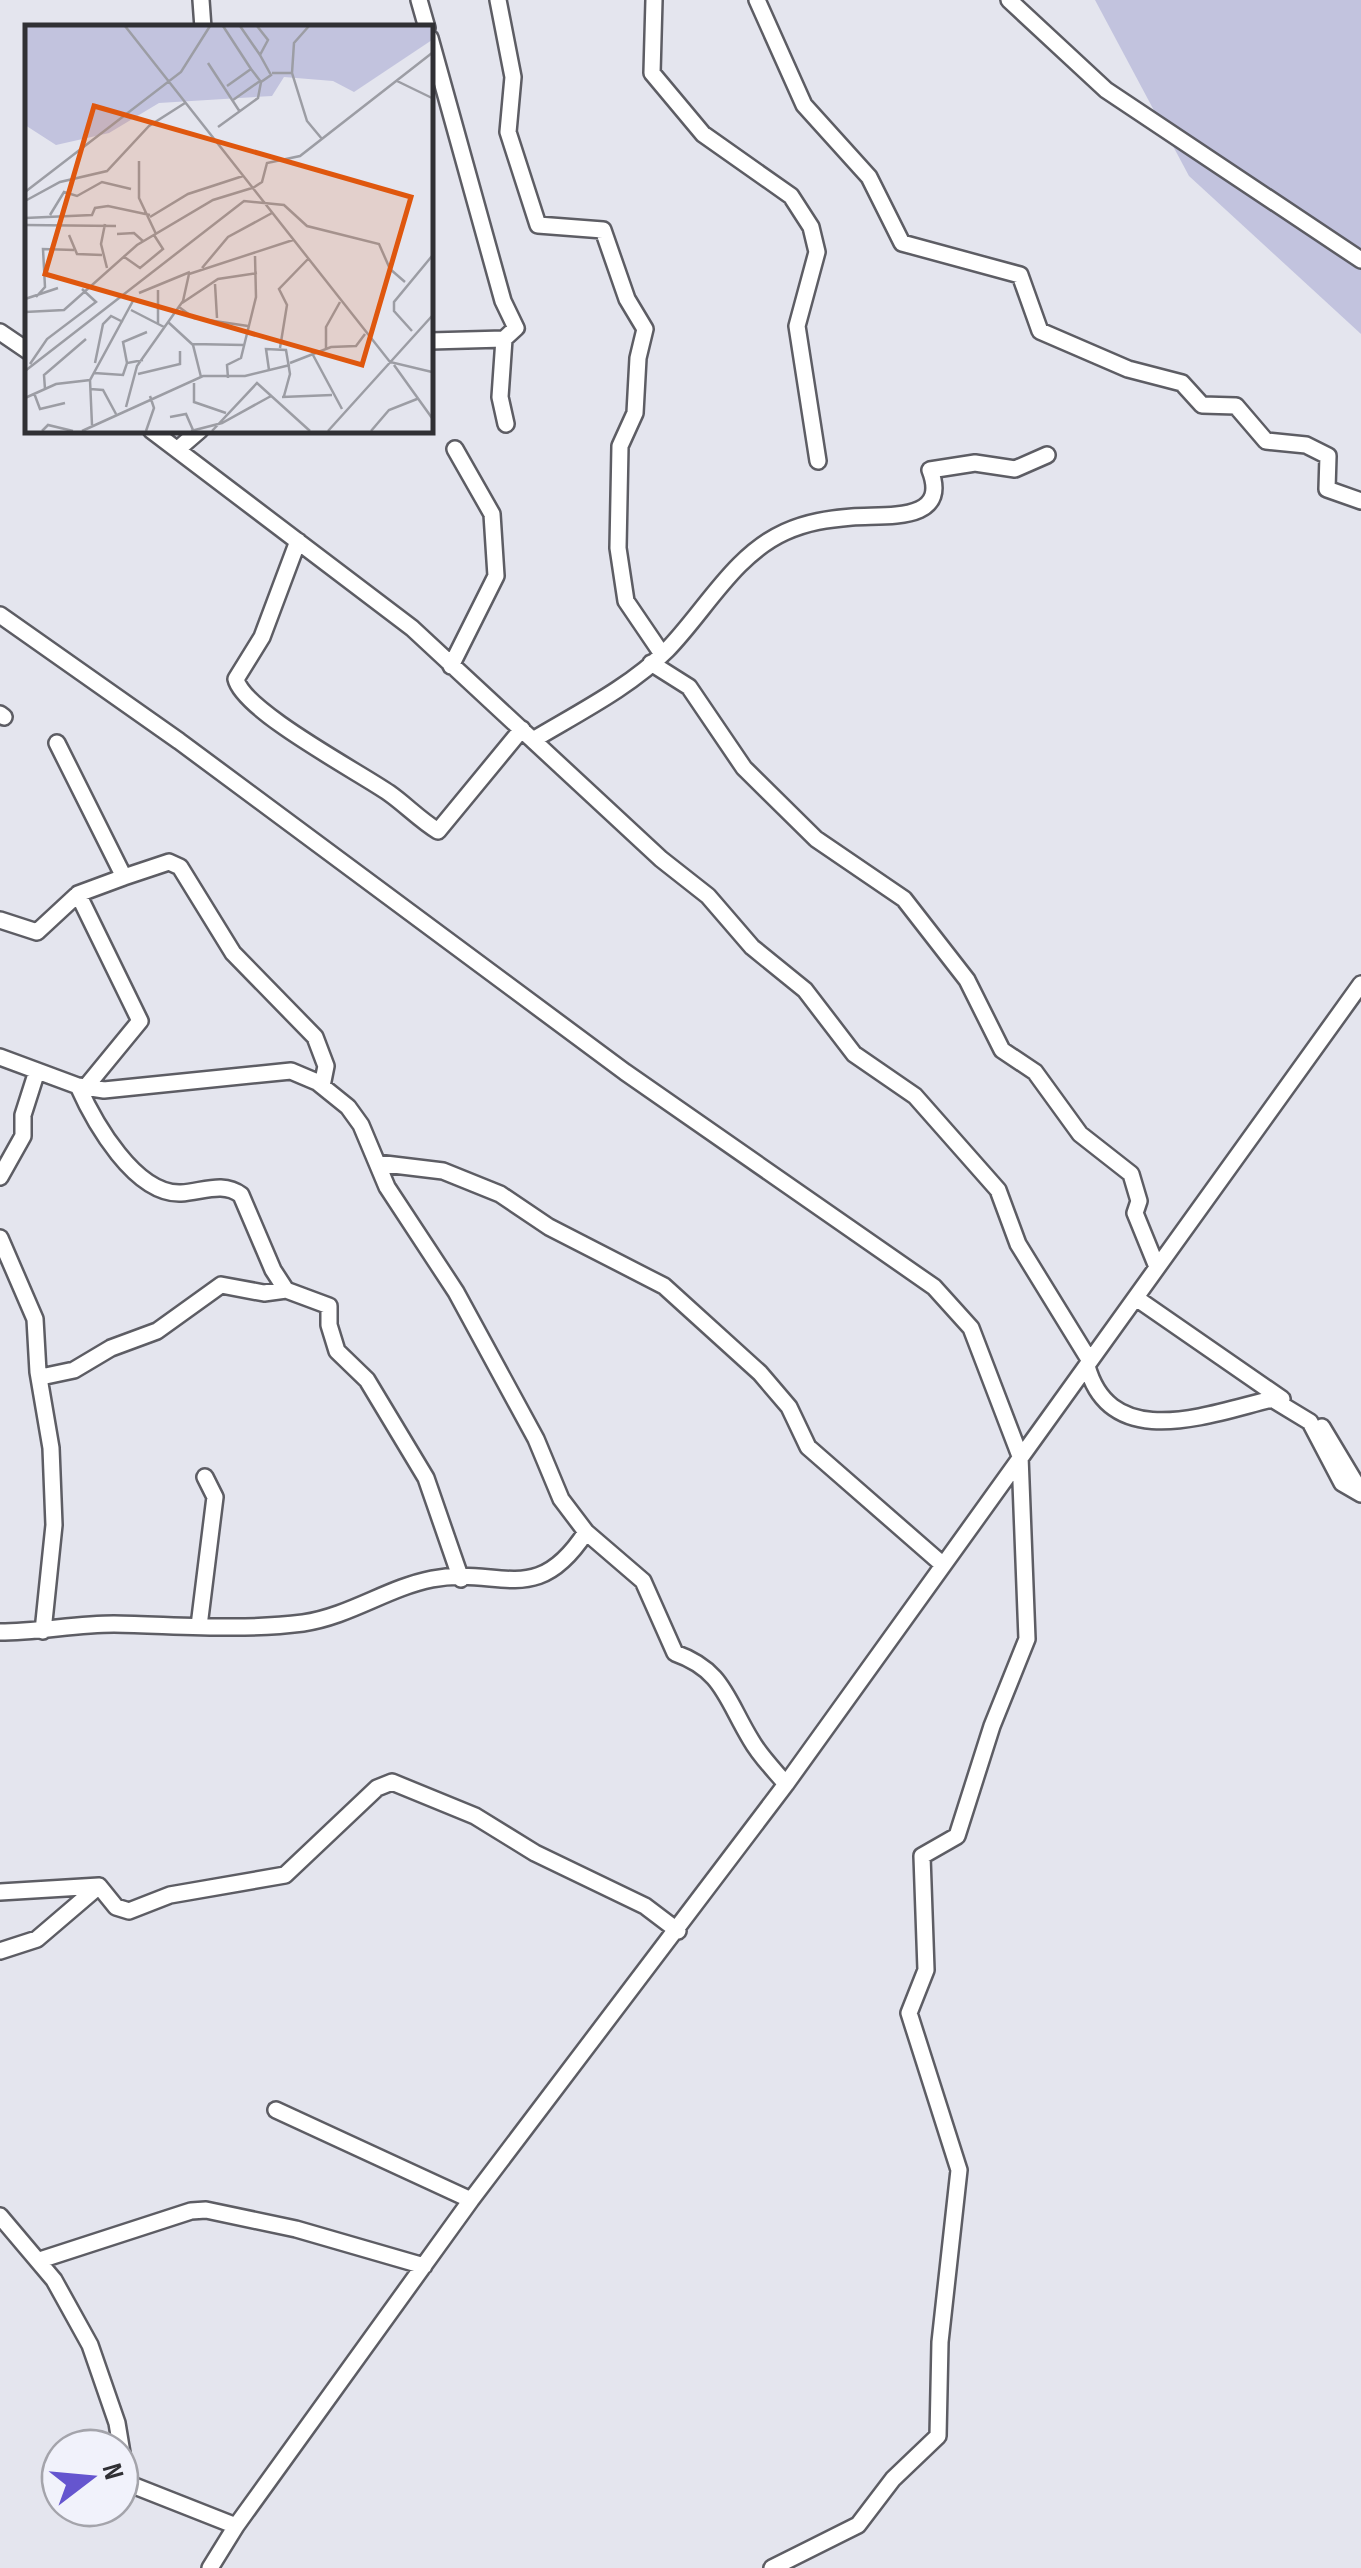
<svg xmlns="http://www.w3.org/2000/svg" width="1361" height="2568" font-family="'Sofia Sans Condensed',sans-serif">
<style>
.green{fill:#c2c3de}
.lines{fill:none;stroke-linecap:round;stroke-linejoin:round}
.minor-casing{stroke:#5d5d64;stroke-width:20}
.minor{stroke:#fff;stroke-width:15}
.inset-road{fill:none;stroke:#9c9da4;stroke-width:2.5}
.view{fill:#df570e;fill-opacity:0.15;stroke:#df570e;stroke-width:5}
.inset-edge{fill:none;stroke:#303034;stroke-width:5}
</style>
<rect width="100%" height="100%" fill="#e4e5ee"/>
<!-- green -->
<path class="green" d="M1095,0H1361V334L1189,176Z"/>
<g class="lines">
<defs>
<path id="minor" d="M201,0L203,28
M419,0L427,28
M498,0L513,77L508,132L538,225L603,230L627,299L645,329L638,358L635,413L620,446L618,548L626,601L662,654
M654,0L652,73L703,134L791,196L811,227L817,252L797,326L818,461
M757,0L804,105L869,177L902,243L1020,275L1040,331L1128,369L1182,383L1202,405L1236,406L1266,441L1306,445L1328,456L1327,489L1361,501
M1009,0L1106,90L1361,260
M430,38L503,301L516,328L504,339L430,341
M0,332L28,351
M504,339L500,397L506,424
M151,430L412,628L661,859L708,896L752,947L805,990L854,1054L915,1096L998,1190L1018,1244L1090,1361
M178,449L200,430
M298,541L262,637L236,679C243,711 359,772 389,793C406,805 420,820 438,831L522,729
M0,615L179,741L625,1072L934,1287L971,1328L1020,1456L1027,1639L992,1726L957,1836L922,1856L926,1970L909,2013L959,2170L940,2342L938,2436L893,2479L858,2525L772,2568
M651,663L689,687L744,768L816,839L904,899L967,980L1002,1050L1035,1072L1080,1134L1131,1174L1139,1201L1135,1213L1157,1267
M451,666L496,576L492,514L455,449
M0,714L4,717
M533,740C578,713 630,687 667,650C705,611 734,555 785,532C807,522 828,519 852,517C883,514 951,524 930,470L975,463L1015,469L1047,455
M57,743L124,877L169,862L180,867L233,953L315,1037L326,1066L322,1086
M78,894L140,1021L85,1088
M0,920L37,932L78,894L124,877
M0,1057L78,1086L104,1090L291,1071L317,1082L348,1107L361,1125L387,1187L456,1292L536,1439L561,1499L586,1532L643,1581L675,1653C723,1670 726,1699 751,1740C760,1756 774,1770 786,1784
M78,1086C94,1122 135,1195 181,1193C202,1192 223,1181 241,1195L273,1270L286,1290L329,1306V1325L337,1351L367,1380L426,1478L461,1579
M377,1163L443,1171L500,1194L549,1227L664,1286L760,1373L789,1407L808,1447L942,1564
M0,1177L23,1136V1115L37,1071
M0,1238L35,1319L38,1372L51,1448L54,1525L43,1631
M1136,1298L1282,1399
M1087,1366C1111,1453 1209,1414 1272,1399L1310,1422L1342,1483L1361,1494
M41,1377L74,1370L111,1348L157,1331L221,1285L264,1293L286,1290
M1322,1427L1361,1492
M199,1626L215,1497L205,1477
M0,1632C38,1632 76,1624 114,1624C176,1625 240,1631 303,1623C350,1616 387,1588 432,1579C500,1566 536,1609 586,1532
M99,1886L116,1907L129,1911L170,1895L285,1875L377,1788L392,1782L475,1816L535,1853L645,1906L678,1931
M0,1892L99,1886
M0,1951L37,1939L99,1886
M276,2110L471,2200
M0,2216L54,2280L90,2345L117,2423L127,2483L236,2526
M40,2260L191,2211L206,2210L296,2229L424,2266
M210,2568L236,2526L471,2200L786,1784L1361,984"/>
</defs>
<!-- minor casing -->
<use href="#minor" class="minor-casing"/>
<!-- minor -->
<use href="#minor" class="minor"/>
</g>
<!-- overview -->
<g transform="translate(25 25)">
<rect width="408" height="408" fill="#e4e5ee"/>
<path d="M0,1H407V15L329,67L308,56L259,52L247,71L134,78L84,108L31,120L0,100Z" fill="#c2c3de"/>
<path class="inset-road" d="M100,1L365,337L407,347M198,1L226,44M215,1L235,30M183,38L215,87M247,48H267L282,96L297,114M267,48L269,18L284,1M372,56L407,73M202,61L226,44L236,57M208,75L235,56M193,102L233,73L236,57L246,50L235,30L243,15L232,1M114,136V173L131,209M228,163L237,157L242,138L275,131L407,28M0,167L156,47L185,1M0,176L35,157L82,146L124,101L160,78M25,190L39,167L52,171L77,157L106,164M125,192L163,169L218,151M0,193L67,190L70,183L83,181L125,190M80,199L76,219L82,243M0,200L91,201M92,209L109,208L119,217M44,210L52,229L77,230M98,231L115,243L138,224L129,210M177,243L203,212L247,188M190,259L192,293M133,265V299M114,268L165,247M11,272L20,262L18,224L49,225M0,274L33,263M157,278L193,254L232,248M154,282L169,293L223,301M106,285L139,302M0,287L39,285L112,220L188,175L227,163M143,297L168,320L176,352M387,306L369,286V277L407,231M167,319L219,320M255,323L262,280L254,264L283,234M301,324V302L315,277M288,330L317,384M70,338L78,299L86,291L98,297M102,338L98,317L122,307M265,338L306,322L331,321L340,309M5,339L22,314L71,277L57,264M369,340L407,393M244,345L241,324L261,325L265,349L259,371M0,346L219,176L259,180L282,201L354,219L365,244L380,257M69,348L98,350L102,338L118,335M113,349L155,339V326M203,353L202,340L216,333L231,272L230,231M65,355L67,400M169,358V377L201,388M20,364L19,350L61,314M65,364L78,365L91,389M9,368L15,384L40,378M257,372L307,370M0,373L31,359L65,355L109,274M101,382L112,341L158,276L164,249L268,215M145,392L161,389L168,405M17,406L23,400L48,406M57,406L178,351H220L265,340M121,406L129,383L125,371M166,406L197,398L246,371M187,406L232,358L285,406M303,406L407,291M346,406L364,385L392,374"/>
<path class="view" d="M69,81L386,172L337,340L20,249Z"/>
<rect width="408" height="408" class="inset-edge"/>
</g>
<!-- north arrow -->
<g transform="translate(90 2478) rotate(74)"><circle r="48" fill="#f1f2fb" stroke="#a4a4ab" stroke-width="2.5"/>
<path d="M0-8L18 38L0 25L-18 38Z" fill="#6555cf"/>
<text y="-15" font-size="28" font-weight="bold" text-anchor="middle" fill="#303034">N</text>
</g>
</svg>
